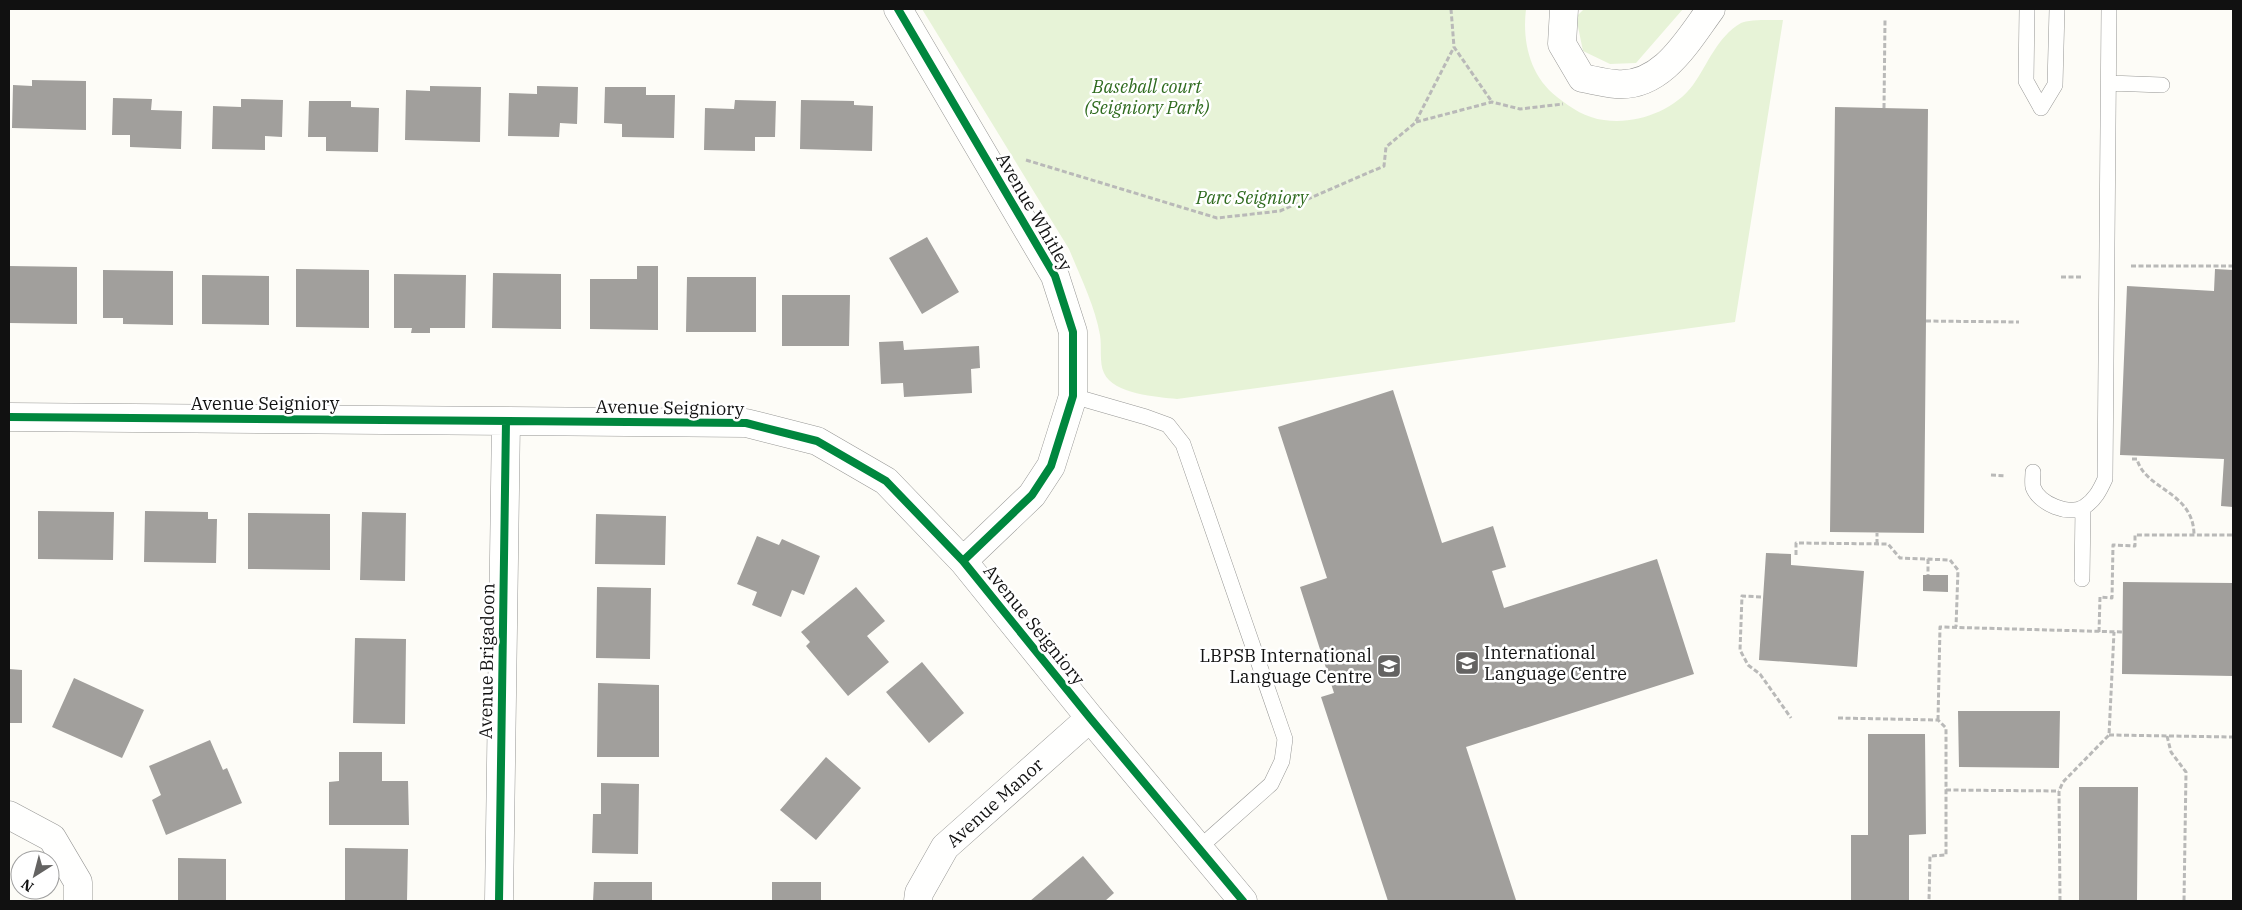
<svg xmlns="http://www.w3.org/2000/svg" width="2242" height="910" font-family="'IBM Plex Serif',serif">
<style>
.green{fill:#e7f3d7}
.building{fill:#a19f9c}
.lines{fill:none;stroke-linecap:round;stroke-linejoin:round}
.service-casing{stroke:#979795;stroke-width:16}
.minor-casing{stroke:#979795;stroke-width:29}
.path{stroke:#b9b9b8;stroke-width:3;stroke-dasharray:5 2.5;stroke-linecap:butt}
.service{stroke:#fffffe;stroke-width:15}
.minor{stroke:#fffffe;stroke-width:28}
.cycleway-casing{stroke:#fff;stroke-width:11}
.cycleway{stroke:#00873e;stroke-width:8}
.labels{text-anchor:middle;stroke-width:5;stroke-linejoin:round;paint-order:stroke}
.park-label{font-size:18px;font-style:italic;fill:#2f6b1f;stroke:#fff}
.street-label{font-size:18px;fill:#111;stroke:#fff}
.poi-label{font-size:18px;fill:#111;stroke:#fff;text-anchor:start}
</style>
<rect width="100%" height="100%" fill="#fdfcf7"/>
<!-- green -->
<path class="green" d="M922,9H1526C1522,42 1530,76 1557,97C1571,108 1586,118 1604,120C1635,125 1674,111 1693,85C1708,64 1717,37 1741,23C1748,19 1774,20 1783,20L1735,322L1177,399C1158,397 1113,394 1104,373C1099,363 1102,347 1100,335C1095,306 1080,276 1069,249Z
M1584,9H1683L1636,63L1610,64L1583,51L1576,17Z"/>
<!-- building -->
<path class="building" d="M32,80L86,81V130L12,128L13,85L32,86Z
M430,86L481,87L480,142L405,140L406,90L430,91Z
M537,86L578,87L577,124L560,123L559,137L508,136L509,93L537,94Z
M605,87H646V95H675L674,138L622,137V124L604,123Z
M113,98L152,99L151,110L182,111L181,149L130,147V135H112Z
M241,99L283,100L282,137L265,136V150L212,149L213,106L241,107Z
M735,100L776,101L775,137H755V151L704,150L705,108L734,109Z
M801,100L854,101V105L873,106L872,151L800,149Z
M309,101H351V107L379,108L378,152L326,151V137H308Z
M1835,107L1928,109L1924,533L1830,532Z
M927,237L959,292L922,314L889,258Z
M9,266L77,267V324L9,323Z
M637,266H658V330L590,329V279H637Z
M296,269L369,270V328L296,327Z
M2215,269L2233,270V507L2221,506L2224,459L2120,455L2127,286L2214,291Z
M103,270L173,271V325L123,324V318H103Z
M493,273L561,274V329L492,328Z
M394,274L466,275L465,328H430V333H411L412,328H394Z
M202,275L269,276V325L202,324Z
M687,277H756V332H686Z
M782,295H850L849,346H782Z
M903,341L904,350L979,346L980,368L971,369L972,393L904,397L903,383L881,384L879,342Z
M1393,390L1442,543L1493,526L1506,567L1492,571L1504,608L1657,559L1694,674L1466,747L1516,900L1511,901H1388L1321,697L1334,693L1300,587L1327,578L1278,427Z
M38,511L114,512L113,560L38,559Z
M145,511L208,512V519H217L216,563L144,562Z
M362,512L406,513L405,581L360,580Z
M248,513L330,514V570L248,569Z
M596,514L666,516L665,565L595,564Z
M757,536L779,545L782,539L820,556L804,595L792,590L781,617L752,605L757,592L737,584Z
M1766,553L1791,554V565L1864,571L1857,667L1759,660Z
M1923,575H1948V592L1923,591Z
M2123,582L2233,583V676L2122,674Z
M597,587L651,588L650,659L596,658Z
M856,587L885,621L867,636L889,662L848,696L806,646L810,642L801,632Z
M355,638L406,639L405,724L353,723Z
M922,662L964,713L929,743L886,692Z
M9,669L22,670V723H9Z
M74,678L144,710L122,758L52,727Z
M598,683L659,685V757H597Z
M1958,711H2060L2059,768L1959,767Z
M1868,734H1925L1926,834L1909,835V901H1851V835H1868Z
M210,740L223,770L227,768L242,803L166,835L152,800L161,795L149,766Z
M339,752H382V781H408L409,825H329V782L339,781Z
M826,757L861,788L816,840L780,810Z
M601,783L639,784L638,854L592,853L593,814H601Z
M2079,787H2138L2137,901H2079Z
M345,848L408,849L407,901H345Z
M1083,856L1114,893L1105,901H1030Z
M178,858L226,859V901H178Z
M594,882H652V901H593Z
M772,882H821V901H772Z"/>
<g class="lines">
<defs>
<path id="service" d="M2027,9L2026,81L2041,108L2055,85L2057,9
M2109,83L2162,85
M1073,396L1146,417L1168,425L1183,444L1285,739L1282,761L1271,784L1199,848
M2033,472C2033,476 2032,483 2033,487C2039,504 2069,516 2084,507C2095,500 2100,490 2105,479L2109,9
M2082,579L2083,508"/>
<path id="minor" d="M898,9L1055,276L1073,332V396L1051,466L1032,495L963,561
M1564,9L1562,44L1582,78C1593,80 1604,83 1616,84C1662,88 1688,40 1711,9
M9,417L746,423L817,441L886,481L963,561L1090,718L1243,901
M9,815L52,838L78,882V901
M499,901L506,421
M918,901L919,893L945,847L1090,718"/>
</defs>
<!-- service casing -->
<use href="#service" class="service-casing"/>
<!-- minor casing -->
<use href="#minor" class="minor-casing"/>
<!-- path -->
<path class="path" d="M1451,9L1454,47L1492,102
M1884,108L1885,20
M1416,122L1492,102L1520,109L1563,104
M1026,160L1217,218L1280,211L1384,166L1386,147L1415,123L1454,47
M2131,266H2233
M2061,277H2081
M1926,321L2019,322
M2132,459H2137C2145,490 2193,491 2194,534
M1991,475L2006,476
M1877,544V533
M1796,555V543L1888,544L1900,558L1950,560L1958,570L1956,627
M1928,559V575
M1761,597L1742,596L1740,650L1748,665L1760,674L1791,718
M2099,632L2100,597L2112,598L2113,545L2135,546V535H2233
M1838,718L1938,720L1946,728V855L1930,856L1929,901
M1938,720L1940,627L2123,632
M2109,735L2233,737
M2167,736L2171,752L2186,772L2184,901
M1946,790L2059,791
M2060,901L2059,791L2063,782L2109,735L2114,632"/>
<!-- service -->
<use href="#service" class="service"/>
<!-- minor -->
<use href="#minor" class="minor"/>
<defs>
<path id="cycleway" d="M898,9L1055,276L1073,332V396L1051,466L1032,495L963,561
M9,417L746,423L817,441L886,481L963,561L1090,718L1243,901
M499,901L506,421"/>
</defs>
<!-- cycleway casing -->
<use href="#cycleway" class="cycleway-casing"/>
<!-- cycleway -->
<use href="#cycleway" class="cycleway"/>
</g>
<!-- icons -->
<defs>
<symbol id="university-square" viewBox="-11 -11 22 22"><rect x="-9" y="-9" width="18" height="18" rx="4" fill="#646362" stroke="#fff"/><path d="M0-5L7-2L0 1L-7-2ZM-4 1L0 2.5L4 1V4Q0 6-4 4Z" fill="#fff"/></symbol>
<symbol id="school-square" viewBox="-11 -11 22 22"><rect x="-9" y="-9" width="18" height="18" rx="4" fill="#646362" stroke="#fff"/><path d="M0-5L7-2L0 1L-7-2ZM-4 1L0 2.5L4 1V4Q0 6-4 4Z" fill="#fff"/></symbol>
</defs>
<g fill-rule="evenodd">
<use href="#university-square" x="1453" y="649" width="28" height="28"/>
<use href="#school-square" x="1375" y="652" width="28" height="28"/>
</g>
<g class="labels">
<!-- park labels -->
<g class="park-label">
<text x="1147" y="93">Baseball court<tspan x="1147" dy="21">(Seigniory Park)</tspan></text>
<text x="1252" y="204">Parc Seigniory</text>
</g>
<!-- street labels -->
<g class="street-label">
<text transform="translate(1034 212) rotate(60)" y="6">Avenue Whitley</text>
<text x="265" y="410">Avenue Seigniory</text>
<text transform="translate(670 408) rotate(1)" y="6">Avenue Seigniory</text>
<text transform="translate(1034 625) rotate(51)" y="6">Avenue Seigniory</text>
<text transform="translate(487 661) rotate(-89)" y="6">Avenue Brigadoon</text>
<text transform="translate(995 803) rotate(-42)" y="6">Avenue Manor</text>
</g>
<!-- poi labels -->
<g class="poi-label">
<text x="1484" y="659">International<tspan x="1484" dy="21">Language Centre</tspan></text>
<text x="1372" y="662" text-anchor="end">LBPSB International<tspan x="1372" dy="21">Language Centre</tspan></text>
</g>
</g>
<!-- border -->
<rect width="2242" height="910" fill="none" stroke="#111111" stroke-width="20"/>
<!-- north arrow -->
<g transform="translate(35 875) rotate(216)"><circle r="24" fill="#ffffff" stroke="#a0a0a0"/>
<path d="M0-4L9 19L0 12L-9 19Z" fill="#646362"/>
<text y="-8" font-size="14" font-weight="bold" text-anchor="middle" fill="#111111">N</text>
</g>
</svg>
